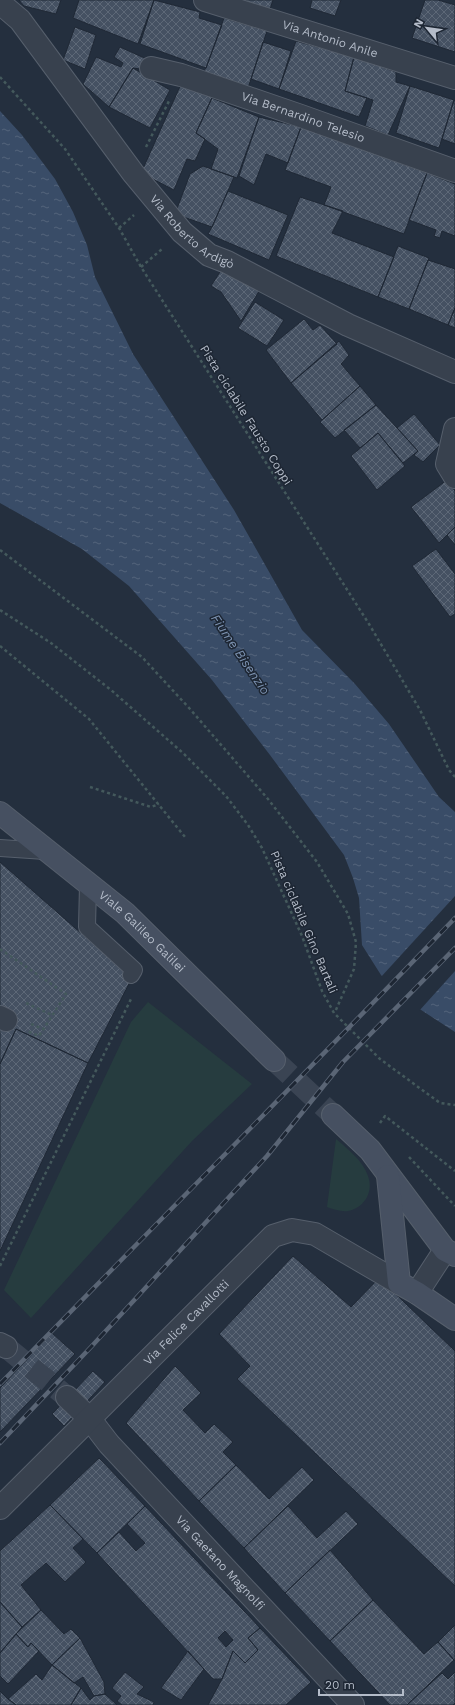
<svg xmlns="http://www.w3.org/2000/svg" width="455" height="1705" font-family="'Work Sans',sans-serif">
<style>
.green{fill:#263c3f}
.water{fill:url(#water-ripples)}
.pier{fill:#242f3e}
.building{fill:url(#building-cross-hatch);stroke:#1f2835;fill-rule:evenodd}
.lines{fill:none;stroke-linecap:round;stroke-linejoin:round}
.street-tunnel{stroke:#3a4453;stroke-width:22;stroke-dasharray:22 11;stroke-linecap:butt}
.secondary-tunnel{stroke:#3a4453;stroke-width:22;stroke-dasharray:22 11;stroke-linecap:butt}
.lane-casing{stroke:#565f6c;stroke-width:18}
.street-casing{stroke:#565f6c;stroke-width:24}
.secondary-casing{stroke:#565f6c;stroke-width:24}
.path{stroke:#44595c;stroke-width:2.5;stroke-dasharray:3 3;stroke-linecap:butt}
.lane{stroke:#38414e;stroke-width:16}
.street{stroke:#38414e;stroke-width:22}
.secondary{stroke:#465061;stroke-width:22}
.rail-casing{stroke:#5a6575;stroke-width:4.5}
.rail{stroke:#1d2633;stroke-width:3;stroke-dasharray:9;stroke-linecap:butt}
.labels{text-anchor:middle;stroke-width:3;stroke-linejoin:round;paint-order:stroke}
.street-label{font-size:12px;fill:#b4bcc9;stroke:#1d2633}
.water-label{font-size:13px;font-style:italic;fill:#7c92b1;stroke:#1d2633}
</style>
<defs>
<pattern id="water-ripples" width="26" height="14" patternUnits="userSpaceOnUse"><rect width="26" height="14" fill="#394c67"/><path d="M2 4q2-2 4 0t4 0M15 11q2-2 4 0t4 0" fill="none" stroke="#53647b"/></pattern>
<pattern id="building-cross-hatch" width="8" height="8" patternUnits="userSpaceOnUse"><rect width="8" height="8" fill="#455162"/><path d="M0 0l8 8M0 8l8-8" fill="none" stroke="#5d6877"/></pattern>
</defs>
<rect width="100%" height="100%" fill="#242f3e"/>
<!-- green -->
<path class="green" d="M148,1002L252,1084L192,1141L31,1318L4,1290L131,1022Z
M336,1139C348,1149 363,1161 368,1176C374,1192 364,1208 348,1211C341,1212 333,1209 327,1207Z"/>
<!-- water -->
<path class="water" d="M0,111L22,135L55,179L73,212L87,245L95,277L133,354L234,510L302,630L355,684L389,724L439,797L455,812V1032L415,1006L381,975L362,945L359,898L353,878L344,855L270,755L212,680L129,586L82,549L0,503Z"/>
<!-- pier -->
<path class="pier" d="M455,896V971L419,1011L381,977Z"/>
<!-- building -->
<path class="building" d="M19,0H61L56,14L24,6Z
M79,0H154L138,44L73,18Z
M154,0L200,12L199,18L222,25L206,68L140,44Z
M239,0H273L269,12Z
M312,0H341L335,16L310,8Z
M425,0H438L455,5V52L412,38Z
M224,18L267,31L247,91L202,74L206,68Z
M75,27L96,35L85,69L63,60Z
M296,41L354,57L345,91L367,98L359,117L279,89Z
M263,42L291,51L279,89L251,79Z
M120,47L151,61L148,70L133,68L109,107L83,84L96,57L121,67L123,63L114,57Z
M354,57L396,72V82L410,86L388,135L365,126L373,100L345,91Z
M133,68L170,90L150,128L109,107Z
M182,82L214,93L196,133L205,139L195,161L187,159L174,190L141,173Z
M410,86L454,100L439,148L396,133Z
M212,98L259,117L237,178L211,169L218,149L196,133Z
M454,100L455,101V144L442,139Z
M259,117L301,127L288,163L266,154L254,185L239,176Z
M301,127L427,173L404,234L324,205L331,187L285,170Z
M203,166L234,177L212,227L175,214L190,174Z
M427,173L455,184V236L442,231L440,238L434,236L436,230L409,220Z
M228,191L288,215L269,260L208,234L212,227Z
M300,197L343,211L332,233L394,257L378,297L276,256Z
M398,246L429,258L409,309L378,297Z
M428,260L455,269V308L448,325L409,309Z
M225,264L261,288L241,321L221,292L211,286Z
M255,302L284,320L267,346L238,328Z
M455,308V328L448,325Z
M304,319L313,330L320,325L337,344L291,383L266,350Z
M339,341L349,355L341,364L360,386L322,420L291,383Z
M360,386L376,405L335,438L320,422Z
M376,405L418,451L403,463L378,433L360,448L344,430Z
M414,414L440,445L423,462L414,455L418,451L397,428Z
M378,433L405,466L377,490L351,456Z
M447,480L455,491V527L439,543L411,507Z
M455,527V545L447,535Z
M436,549L455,574V614L450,617L412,566Z
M0,862L132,978L88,1063L16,1029L0,1064Z
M16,1029L88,1063L0,1251V1064Z
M293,1256L351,1307L379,1278L455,1351V1586L237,1379L250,1366L219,1334Z
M52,1333L75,1354L0,1432V1388Z
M175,1366L201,1393L183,1410L205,1433L214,1424L233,1442L223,1452L236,1465L199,1501L126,1423Z
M93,1371L105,1382L64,1426L52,1414Z
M99,1458L145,1506L97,1553L50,1505Z
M236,1465L269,1499L302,1467L314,1480L244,1548L199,1501Z
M50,1505L83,1539L73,1548L86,1562L65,1582L46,1563L21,1585L41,1610L22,1627L0,1602V1551Z
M145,1506L260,1628L248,1638L258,1650L245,1663L233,1651L222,1679H213L97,1553L119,1532L136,1551L145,1543L127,1524ZM225,1631L233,1640L226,1647L218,1638Z
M288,1506L317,1538L346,1511L358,1524L285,1593L244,1548Z
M330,1550L373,1600L330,1641L285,1593Z
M373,1600L424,1654L438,1642L454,1660L407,1705H390L330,1641Z
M0,1602L22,1627L0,1653Z
M41,1610L64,1634L71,1629L80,1638L52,1665L31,1643L28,1647L16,1634Z
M455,1625V1661L438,1642Z
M260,1628L311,1682L286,1705H208L222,1679L233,1651L245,1663L258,1650L248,1638Z
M16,1634L28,1647L31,1643L39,1651L8,1684L0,1676V1653Z
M80,1638L104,1682L105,1694L94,1696L83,1677L74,1683L52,1665Z
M188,1651L204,1669L181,1700L161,1688Z
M52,1665L81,1688L71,1705H16L8,1699L36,1674L42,1680Z
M125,1672L144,1687L137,1694L154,1702L153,1705H122L117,1701L121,1696L112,1688Z
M455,1672V1703L453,1705H407L442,1673L448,1679Z
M81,1688L90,1700L94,1696L105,1694L117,1705H71Z
M0,1691L8,1699L16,1705H0Z"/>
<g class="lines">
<!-- street-tunnel -->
<path class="street-tunnel" d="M6,1347L67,1397"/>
<!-- secondary-tunnel -->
<path class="secondary-tunnel" d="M274,1060L333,1115"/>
<defs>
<path id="lane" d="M0,848L45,851
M88,885L87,927L134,970L131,975"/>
<g id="street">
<path id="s1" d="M205,0L455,78"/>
<path id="s2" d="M0,3L20,20L133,173L182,232L209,255L227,262L348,325L455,372"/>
<path id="s3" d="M151,68L181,75L301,116L455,171"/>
<path d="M455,429L447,464L455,477"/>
<path d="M0,1017L6,1020"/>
<path d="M417,1293L445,1250"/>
<path d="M0,1344L6,1347"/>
<path id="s4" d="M67,1397L89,1418L109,1444L353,1705"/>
<path id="s5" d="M0,1508L273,1236L292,1230L315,1234L399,1283"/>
</g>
<g id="secondary">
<path id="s6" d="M0,813L125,913L274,1060"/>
<path d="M333,1115L370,1150L445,1250L455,1255"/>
<path d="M388,1176L399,1283L417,1293L455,1319"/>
</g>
</defs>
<!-- lane casing -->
<use href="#lane" class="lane-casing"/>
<!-- street casing -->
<use href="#street" class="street-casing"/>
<!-- secondary casing -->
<use href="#secondary" class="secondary-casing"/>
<!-- path -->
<path class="path" d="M0,77L65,149L119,228L141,267L369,624L420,710L449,770L455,777
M146,147L170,99
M119,228L134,215
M141,267L162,249
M0,550L142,657L190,709L268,799L317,862L348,914L356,942L354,969L335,1012
M0,610L51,643L111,690L183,753L226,796L248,825L262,848L302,936L322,991L334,1013L380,1059L440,1103L455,1105
M0,646L89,719L185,837
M90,787L151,807L159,804
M0,949L66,994L39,1036L27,1031
M26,1003L52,1015
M31,1024L43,1029
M380,1123L385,1116L455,1171
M409,1157L455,1206
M0,1266L132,997"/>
<!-- lane -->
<use href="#lane" class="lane"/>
<!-- street -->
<use href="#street" class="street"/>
<!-- secondary -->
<use href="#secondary" class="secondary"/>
<defs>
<path id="rail" d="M0,1384C151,1229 304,1075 455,918
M0,1443L91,1347L267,1156L343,1062L455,948"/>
</defs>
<!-- rail casing -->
<use href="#rail" class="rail-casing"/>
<!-- rail -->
<use href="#rail" class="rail"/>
</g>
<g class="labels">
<!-- street labels -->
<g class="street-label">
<text dy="4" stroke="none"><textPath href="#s1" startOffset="131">Via Antonio Anile</textPath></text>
<text dy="4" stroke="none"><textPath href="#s3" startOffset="160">Via Bernardino Telesio</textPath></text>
<text dy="4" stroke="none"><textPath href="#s2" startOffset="301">Via Roberto Ardigò</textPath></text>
<text transform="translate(246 415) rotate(58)" y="4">Pista ciclabile Fausto Coppi</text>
<text transform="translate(304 922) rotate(67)" y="4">Pista ciclabile Gino Bartali</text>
<text dy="4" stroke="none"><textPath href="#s6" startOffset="185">Viale Galileo Galilei</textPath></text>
<text dy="4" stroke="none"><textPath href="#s5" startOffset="263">Via Felice Cavallotti</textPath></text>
<text dy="4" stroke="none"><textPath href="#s4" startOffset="226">Via Gaetano Magnolfi</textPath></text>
</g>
<!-- water labels -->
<g class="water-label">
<text transform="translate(241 654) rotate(56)" y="5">Fiume Bisenzio</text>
</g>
</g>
<!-- north arrow -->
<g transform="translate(427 28) rotate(299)" stroke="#1d2633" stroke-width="3" paint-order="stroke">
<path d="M0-3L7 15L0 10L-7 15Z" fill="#b4bcc9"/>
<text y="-6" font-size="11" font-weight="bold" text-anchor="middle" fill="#b4bcc9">N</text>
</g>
<!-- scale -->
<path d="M319 1689v6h84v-6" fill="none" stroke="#b4bcc9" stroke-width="2"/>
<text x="325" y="1689" font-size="12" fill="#b4bcc9" stroke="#1d2633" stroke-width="3" paint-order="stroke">20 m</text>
</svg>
